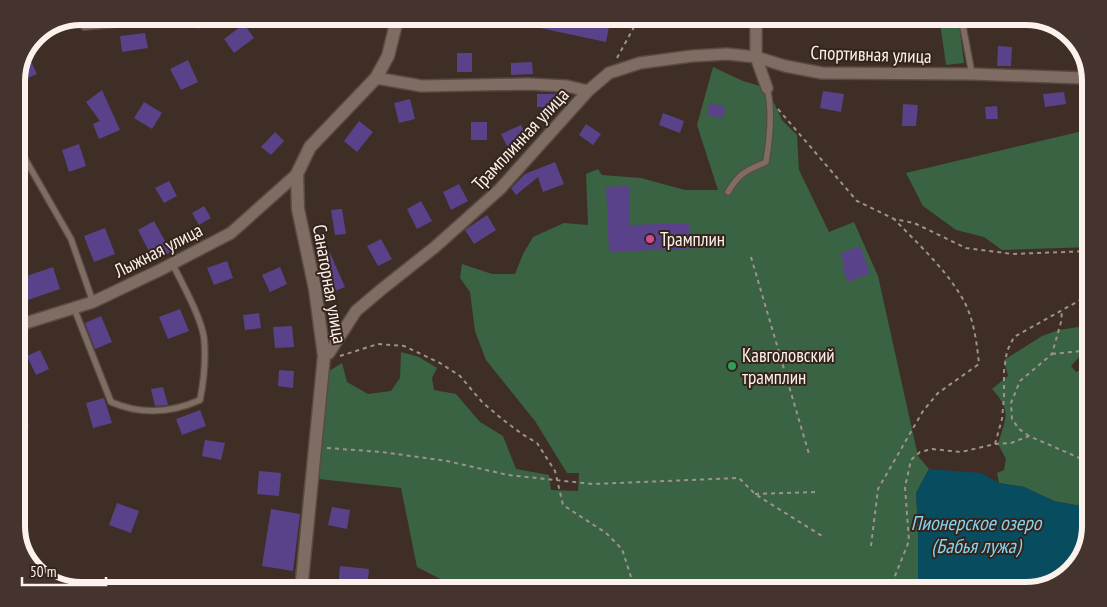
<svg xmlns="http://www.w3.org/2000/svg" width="1107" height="607" font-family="'PT Sans Narrow',sans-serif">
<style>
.green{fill:#3a6343}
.water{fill:#084c60}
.building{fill:#5a428a}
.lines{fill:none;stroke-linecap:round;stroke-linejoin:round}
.lane-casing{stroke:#594b43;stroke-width:8}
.street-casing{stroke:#594b43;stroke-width:14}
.secondary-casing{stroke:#594b43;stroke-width:15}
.path{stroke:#9f928b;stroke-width:2;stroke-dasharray:4 4;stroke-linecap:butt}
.lane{stroke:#7f6c63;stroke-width:5.5}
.street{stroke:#7f6c63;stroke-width:11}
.secondary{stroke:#7f6c63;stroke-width:12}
.hotel-dot{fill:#d1479c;stroke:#34241c;stroke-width:2}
.leisure-dot{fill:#2e9e5b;stroke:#34241c;stroke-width:2}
.labels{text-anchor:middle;stroke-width:4;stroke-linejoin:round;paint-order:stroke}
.street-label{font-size:19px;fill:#fcf1ec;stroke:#34241c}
.poi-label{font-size:19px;fill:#fcf1ec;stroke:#34241c;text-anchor:start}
.water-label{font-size:20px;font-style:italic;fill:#85d4f1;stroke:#34241c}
.rim{fill:none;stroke:#fcf1ec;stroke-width:6}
</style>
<rect width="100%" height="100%" fill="#3e2e26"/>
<!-- green -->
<path class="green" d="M939,16H958L964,63L946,65Z
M713,67L743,81L767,88L782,120L797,135L799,170L829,232L854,222L878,276L918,456L929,469L916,493L918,524V580L910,591H461L460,589L417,567L401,488L319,479L329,371L342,363L347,382L368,394L391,391L400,378L401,352L419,357L437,368L432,378L434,390L456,394L480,422L503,436L516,469L549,475L551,490L578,491L579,473H567L535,421L486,360L475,331L470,292L460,278L462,264L492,274H515L523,254L533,237L564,223L588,225L586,174L598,169L602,175L641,178L685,190H718L697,125Z
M1091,129V247L1002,250L984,237L956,230L923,206L906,173Z
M1078,327L1091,329V347L1081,355L1071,366L1076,372L1091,367V508L1054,501L1024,487L999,483L997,473L1004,470L1006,459L998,444C1006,417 1012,411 992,389L1008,376L1004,360L1042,336L1059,330Z"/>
<!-- water -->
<path class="water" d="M929,469L981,473L999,483L1024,487L1054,501L1091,508V527L1082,558L1059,582L1027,591H910L918,580V524L916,493Z"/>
<!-- building -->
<path class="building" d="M192,16H226L198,29Z
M542,16H611L606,42L540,28Z
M244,24L254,38L234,53L224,39Z
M145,33L148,48L122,52L120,36Z
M998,46L1012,47L1011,66H997Z
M27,53L37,74L19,82L17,76Z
M457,53H472V72H457Z
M188,60L198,82L181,90L170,69Z
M532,62L533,74L511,75V63Z
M102,90L120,130L99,139L93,124L100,121L86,102Z
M823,91L844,94L841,112L820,108Z
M1064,92L1066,104L1045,107L1043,94Z
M537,94H556L547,107H537Z
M410,99L415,119L399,123L394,103Z
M144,102L162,113L152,129L134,118Z
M710,103L725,107L723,118L707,115Z
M903,104L918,105L916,126H902Z
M997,106L998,119H986L985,107Z
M663,113L684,121L680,133L659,125Z
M359,121L373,132L357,152L344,141Z
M471,122H487V140H471Z
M586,124L601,134L593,145L579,135Z
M521,125L528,140L509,150L501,134Z
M275,132L284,141L271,155L261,147Z
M79,144L86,166L69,172L62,150Z
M555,162L564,184L543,192L538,177L516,195L511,188L525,174Z
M169,181L177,196L164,203L155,188Z
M459,184L468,201L451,210L443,192Z
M629,186L630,225L689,223V235L698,234L702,239V246L699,248L609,252L606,187Z
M421,201L432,221L417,229L407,209Z
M204,206L211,218L199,225L192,213Z
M342,209L346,234L335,235L331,210Z
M487,215L496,230L474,244L465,230Z
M154,221L171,252L154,261L138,230Z
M105,228L115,254L94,262L84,236Z
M381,239L392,259L378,266L367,246Z
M860,246L870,273L848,282L842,267L845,266L840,254Z
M330,253L345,287L333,292L318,258Z
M227,261L233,278L214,285L207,268Z
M53,267L60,289L25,301L18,279Z
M280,267L287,284L270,292L262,275Z
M180,309L189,331L168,339L159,317Z
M259,313L261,328L245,330L243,315Z
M101,316L112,342L95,349L85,323Z
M292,326L294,347L275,348L273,327Z
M40,350L49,369L36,375L27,356Z
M279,370L294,371L293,388L278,386Z
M163,387L168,405L155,406L151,389Z
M104,398L112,423L93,428L86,403Z
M200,410L206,426L182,435L176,419Z
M23,412L29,426L16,431V415Z
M205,440L225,443L221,460L202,456Z
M259,471L281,473L279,496L257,494Z
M117,503L139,511L131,533L109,525Z
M332,507L350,510L347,529L328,525Z
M271,509L300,514L293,571L262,566Z
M340,566L369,569L367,590L338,588Z"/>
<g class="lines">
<defs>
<path id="lane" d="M961,16L972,74
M76,18L84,27L129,23L143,16
M24,157L71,239L93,302
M728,192C740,172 746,171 766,162C770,138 773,111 767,88
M74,308L111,402C141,415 171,413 200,400C204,380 206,359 204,338C201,317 182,283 172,263"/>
<path id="street" d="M756,16V57L767,88
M588,91L609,73L640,63L692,56L727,54L756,57L785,66L822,73L972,74L1083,78L1085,58
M16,326L93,302L160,270L231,233L297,174
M324,356L329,353L356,311L382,289L435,247L500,189L588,91L567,86L528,84L422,86L376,78"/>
<path id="secondary" d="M301,591L324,356L315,289L298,209L297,174L310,147L376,78L388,56L398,16"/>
</defs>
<!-- lane casing -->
<use href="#lane" class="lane-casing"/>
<!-- street casing -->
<use href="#street" class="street-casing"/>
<!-- secondary casing -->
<use href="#secondary" class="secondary-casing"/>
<!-- path -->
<path class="path" d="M617,58L640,16
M778,109L857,201L894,219L914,223L966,248L1012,254L1091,251
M751,257L809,454
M1052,354L1091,350
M340,356L378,344L404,346L440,363L460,376L482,402L502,419L522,434L537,443L555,471L563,505L606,533L622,549L633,583L634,591
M1029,436L1019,429L1012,419L1011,403L1020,381L1052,354L1061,322L1062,311
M995,444L1002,419L1004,397V371L1007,351L1014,337L1091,294
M327,448L382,452L447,461L508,475L593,484L739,478L755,494L822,536
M755,494L818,492
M871,546L878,489L923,411L938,393L979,364C977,344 974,321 965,303C948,271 919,245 894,219
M889,591L909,541L905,487L911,460L920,452L932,449L961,452L995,444L1011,443L1029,436L1091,463"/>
<!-- lane -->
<use href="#lane" class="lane"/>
<!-- street -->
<use href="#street" class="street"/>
<!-- secondary -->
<use href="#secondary" class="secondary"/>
</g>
<!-- markers -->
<circle class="hotel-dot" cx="650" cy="239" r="5"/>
<circle class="leisure-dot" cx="732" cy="366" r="5"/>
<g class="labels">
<!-- street labels -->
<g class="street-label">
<text transform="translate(871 54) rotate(2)" y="7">Спортивная улица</text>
<text transform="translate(520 139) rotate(-47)" y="7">Трамплинная улица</text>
<text transform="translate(158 250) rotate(-27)" y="7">Лыжная улица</text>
<text transform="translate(330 284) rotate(80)" y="7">Санаторная улица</text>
</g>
<!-- poi labels -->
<g class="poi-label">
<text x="660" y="246">Трамплин</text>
<text x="742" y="362">Кавголовский<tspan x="742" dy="22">трамплин</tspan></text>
</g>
<!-- water labels -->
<g class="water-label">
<text x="976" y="530">Пионерское озеро<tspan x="976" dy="23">(Бабья лужа)</tspan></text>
</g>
</g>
<!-- crop -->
<path d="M0 0H1107V607H0ZM81 25H1026A56 56 0 0 1 1082 81V526A56 56 0 0 1 1026 582H81A56 56 0 0 1 25 526V81A56 56 0 0 1 81 25Z" fill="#44342d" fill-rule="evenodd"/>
<path class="rim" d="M81 25H1026A56 56 0 0 1 1082 81V526A56 56 0 0 1 1026 582H81A56 56 0 0 1 25 526V81A56 56 0 0 1 81 25Z"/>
<!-- scale -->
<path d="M22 577v8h84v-8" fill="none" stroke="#fcf1ec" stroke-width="2.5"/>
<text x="30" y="577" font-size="15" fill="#fcf1ec" stroke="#34241c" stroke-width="4" paint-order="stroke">50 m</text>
</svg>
